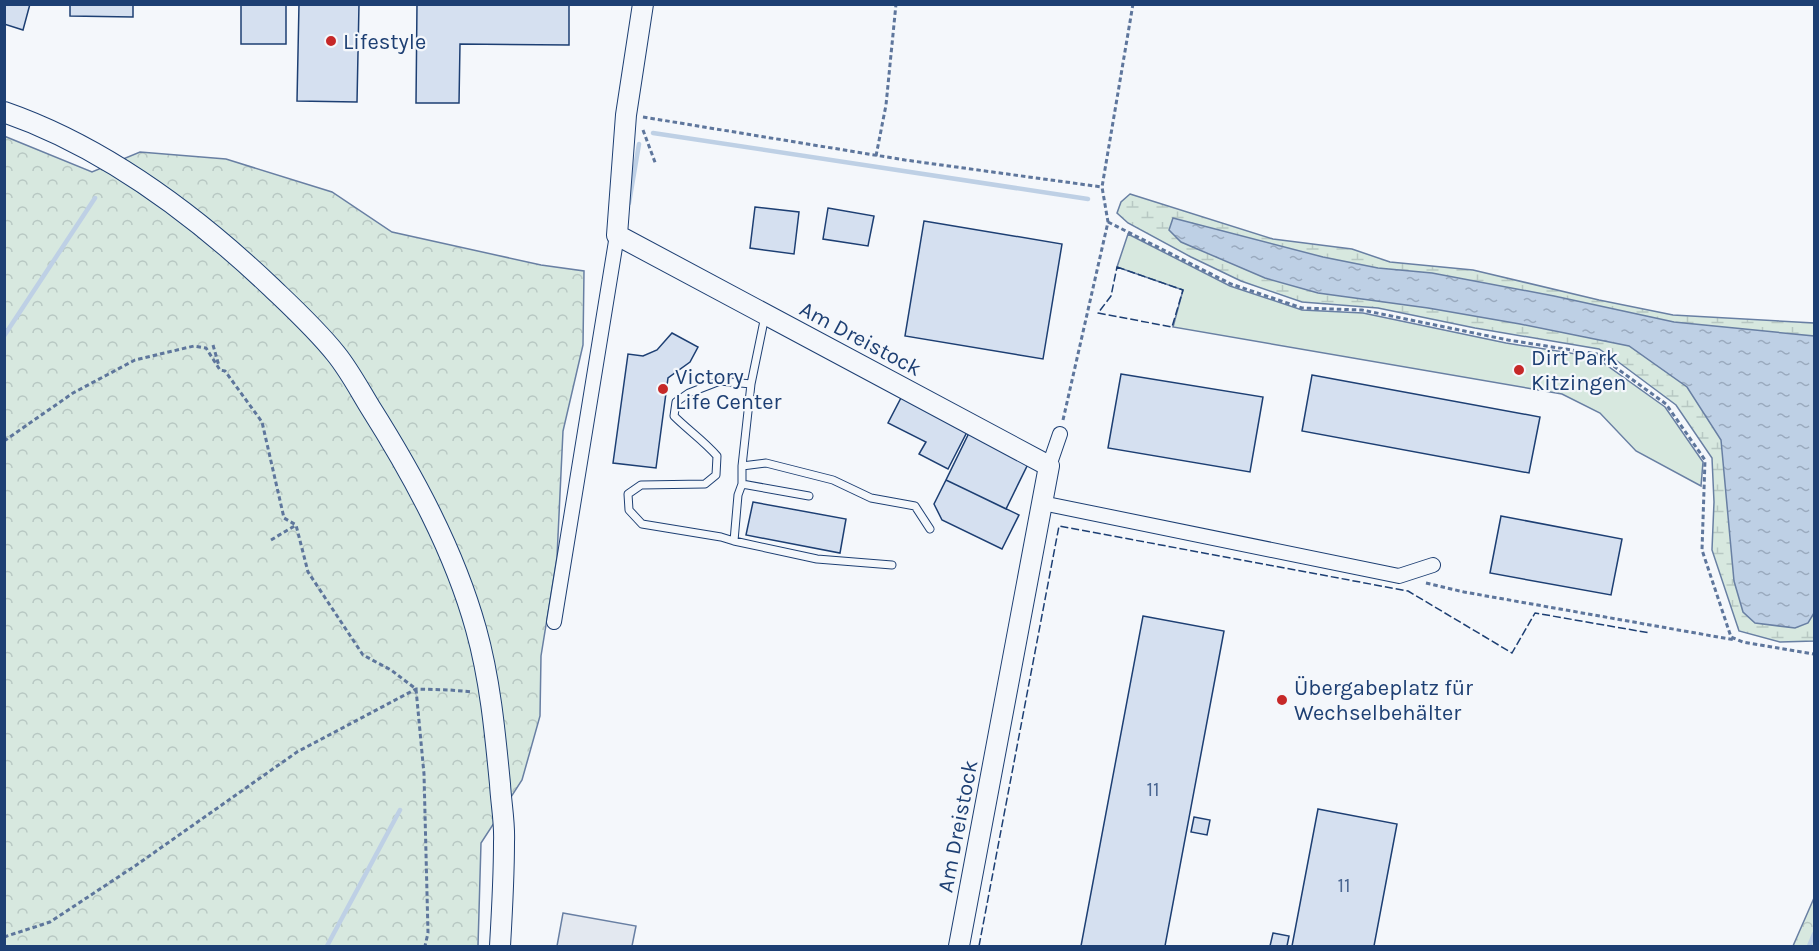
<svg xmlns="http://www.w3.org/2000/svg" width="1819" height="951" font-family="Karla,sans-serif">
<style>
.grass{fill:#d7e8df;stroke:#687fa3;stroke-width:1.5}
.forest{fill:url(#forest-crowns);stroke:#687fa3;stroke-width:1.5}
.wetland{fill:url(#wetland-marsh);stroke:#687fa3;stroke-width:1.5}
.parking{fill:#e3e8f0;stroke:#687fa3;stroke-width:1.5}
.water{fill:url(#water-ripples);stroke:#687fa3;stroke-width:1.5}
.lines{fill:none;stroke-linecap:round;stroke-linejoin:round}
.stream{stroke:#bed0e5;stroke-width:4.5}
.building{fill:#d5e0f0;stroke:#1d3f73;stroke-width:1.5}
.lane-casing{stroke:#1d3f73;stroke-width:9}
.street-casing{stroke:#1d3f73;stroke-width:16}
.secondary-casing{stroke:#1d3f73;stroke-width:22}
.path{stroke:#5e769c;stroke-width:3;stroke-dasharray:4.5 3;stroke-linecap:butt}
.lane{stroke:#f4f7fb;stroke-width:7}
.street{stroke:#f4f7fb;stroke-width:14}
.secondary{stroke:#f4f7fb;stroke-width:20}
.fence{stroke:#1d3f73;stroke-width:1.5;stroke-dasharray:8 3;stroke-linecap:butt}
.poi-dot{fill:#c62828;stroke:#f4f7fb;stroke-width:2}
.labels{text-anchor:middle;stroke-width:4.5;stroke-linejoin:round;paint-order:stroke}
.number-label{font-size:20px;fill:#4b6792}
.poi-label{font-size:22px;fill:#1d3f73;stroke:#f4f7fb;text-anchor:start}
.street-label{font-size:22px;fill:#1d3f73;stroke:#f4f7fb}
</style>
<defs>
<pattern id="forest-crowns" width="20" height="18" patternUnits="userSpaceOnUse" patternTransform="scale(1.5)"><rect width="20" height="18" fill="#d7e8df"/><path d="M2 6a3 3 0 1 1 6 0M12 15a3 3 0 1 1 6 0" fill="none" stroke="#b8c8c3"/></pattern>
<pattern id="wetland-marsh" width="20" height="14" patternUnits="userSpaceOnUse" patternTransform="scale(1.5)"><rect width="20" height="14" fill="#d7e8df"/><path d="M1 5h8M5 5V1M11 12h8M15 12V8" fill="none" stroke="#b8c8c3"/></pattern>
<pattern id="water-ripples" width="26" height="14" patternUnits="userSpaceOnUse" patternTransform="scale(1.5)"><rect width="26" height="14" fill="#bed0e5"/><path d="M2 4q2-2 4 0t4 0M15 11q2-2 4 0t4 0" fill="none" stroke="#9aaabe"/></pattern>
</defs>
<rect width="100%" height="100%" fill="#f4f7fb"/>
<!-- grass -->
<path class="grass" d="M1128,234L1230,286L1302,310L1363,313L1506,343L1595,357L1665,407L1703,462L1701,486L1636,451L1600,413L1562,394L1173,327L1183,290L1117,267Z"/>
<!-- forest -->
<path class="forest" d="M4,136L92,172L140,152L226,159L332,192L392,232L541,265L584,271L583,345L563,431L557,557L541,656L540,716L522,780L481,843L478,946H5Z
M1814,898V946H1793Z"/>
<!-- wetland -->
<path class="wetland" d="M1130,194L1273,239L1352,249L1390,262L1473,270L1599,300L1673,315L1814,323V641L1780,642L1739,631L1712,550L1714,502L1712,458L1676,405L1617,361L1599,349L1475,328L1378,308L1302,302L1241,281L1191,257L1128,223L1117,213L1121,202Z"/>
<!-- parking -->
<path class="parking" d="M563,913L636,926L632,946H557Z"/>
<!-- water -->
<path class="water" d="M1173,218L1323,257L1378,268L1432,273L1554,296L1674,322L1814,336V613L1808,623L1795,628L1755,623L1743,612L1734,581L1721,440L1687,387L1629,346L1520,324L1428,308L1318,293L1265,278L1181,242L1169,230Z"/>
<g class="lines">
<!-- stream -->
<path class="stream" d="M653,133L1088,199
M629,203L639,144
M4,336L95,198
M327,946L400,810
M1809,946L1814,934"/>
</g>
<!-- building -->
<path class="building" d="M4,4H30L23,30L4,24Z
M70,4H133V17L70,16Z
M241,4H286V44H241Z
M299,4H359L357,102L297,101Z
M417,4H569V45L460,44L459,103H416Z
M755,207L799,212L794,254L750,248Z
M828,208L874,216L868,246L823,239Z
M924,221L1062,244L1043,359L905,336Z
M672,333L698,347L690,362L668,378L656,468L613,463L628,354L643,356L657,350Z
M1121,374L1263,397L1250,472L1108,448Z
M1312,375L1540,417L1529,473L1302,431Z
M903,394L969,428L948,469L919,454L926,442L888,423Z
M969,433L1029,462L1006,509L946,480Z
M946,480L1019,515L1002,549L942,520L934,504Z
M753,502L846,519L840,553L746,535Z
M1501,516L1622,539L1611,595L1490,573Z
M1143,616L1224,631L1165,946H1081Z
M1318,809L1397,824L1374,946H1292Z
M1194,817L1210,820L1207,835L1191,832Z
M1273,933L1289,936L1287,946H1270Z"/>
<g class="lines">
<defs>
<path id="lane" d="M765,316L751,384L742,466V484L738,495L734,541L817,559L892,565
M742,466L766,463L833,480L871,498L915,506L930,529
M742,484L809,496
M734,541L721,537L642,524L629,510L628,494L641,485L705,484L716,475L717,456C704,441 688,430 674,416L676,402L689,393L720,381L751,384"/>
<path id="street" d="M1049,466L1060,434
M1042,503L1399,576L1433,565
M554,622L617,235"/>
<path id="secondary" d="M643,4L626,115L617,235L1049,466L959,946
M4,112C105,147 193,213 270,286C293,308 316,329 336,354C349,370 359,389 370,407C413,475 454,550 476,629C490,679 495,732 500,784C501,803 505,823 504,842C504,876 502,912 500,946"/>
</defs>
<!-- lane casing -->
<use href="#lane" class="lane-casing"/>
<!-- street casing -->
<use href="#street" class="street-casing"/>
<!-- secondary casing -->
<use href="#secondary" class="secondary-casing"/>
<!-- path -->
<path class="path" d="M643,117L905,160L1102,187
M643,130L656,165
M876,156L886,105L896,4
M1108,222L1231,284L1302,308L1362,310L1508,340L1597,354L1666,404L1705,460L1702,550L1731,637L1743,642L1814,654
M213,345L219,366
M1063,420L1108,222L1102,187L1133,4
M4,441L73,393L135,360L194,346L206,348L220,370L225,371L262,422L284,518L296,525L308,572L363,655L391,670L416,689L424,774L428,933L425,946
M271,540L296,525
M1426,583L1464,592L1735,640
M4,937L50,922L135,866L297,752L416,689L450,690L473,692"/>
<!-- lane -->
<use href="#lane" class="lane"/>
<!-- street -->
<use href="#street" class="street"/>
<!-- secondary -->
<use href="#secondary" class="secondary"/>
<!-- fence -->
<path class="fence" d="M1117,267L1183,290L1172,327L1098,313L1111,296Z
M979,946L1059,526L1408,591L1512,653L1535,613L1650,633"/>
</g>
<!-- markers -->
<g class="poi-dot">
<circle cx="331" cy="41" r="6"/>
<circle cx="1519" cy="370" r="6"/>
<circle cx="663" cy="389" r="6"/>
<circle cx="1282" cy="700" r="6"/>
</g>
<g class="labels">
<!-- number labels -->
<g class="number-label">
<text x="1153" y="796">11</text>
<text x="1344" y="892">11</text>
</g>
<!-- poi labels -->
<g class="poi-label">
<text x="343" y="49">Lifestyle</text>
<text x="1531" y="365">Dirt Park<tspan x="1531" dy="25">Kitzingen</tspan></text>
<text x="675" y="384">Victory<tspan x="675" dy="25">Life Center</tspan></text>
<text x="1294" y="695">Übergabeplatz für<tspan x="1294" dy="25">Wechselbehälter</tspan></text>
</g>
<!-- street labels -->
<g class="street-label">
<text transform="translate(861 338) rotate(28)" y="8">Am Dreistock</text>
<text transform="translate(957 826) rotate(-79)" y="8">Am Dreistock</text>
</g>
</g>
<!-- border -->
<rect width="1819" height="951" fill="none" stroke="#1d3f73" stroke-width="12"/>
</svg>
